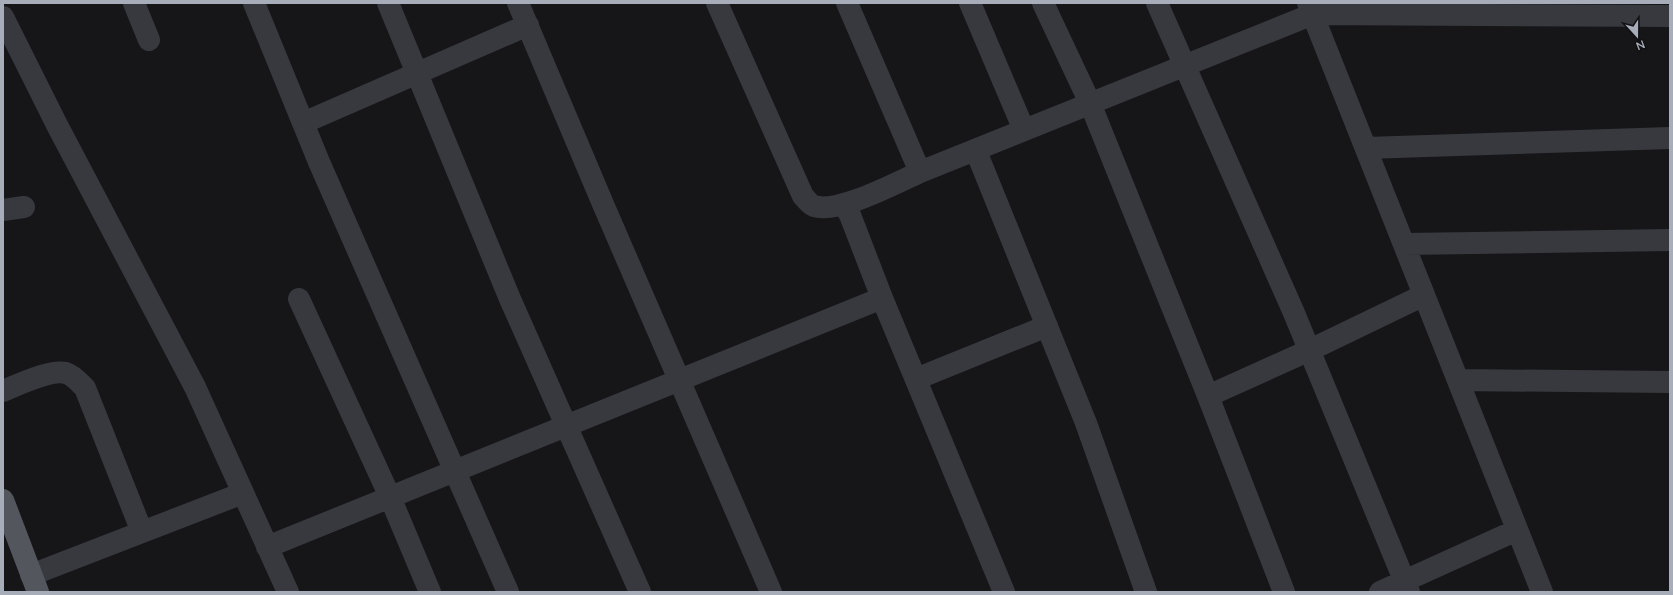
<svg xmlns="http://www.w3.org/2000/svg" width="1673" height="595" font-family="Lato,sans-serif">
<style>
.lines{fill:none;stroke-linecap:round;stroke-linejoin:round}
.minor{stroke:#37393e;stroke-width:22}
.major{stroke:#53565d;stroke-width:22}
</style>
<rect width="100%" height="100%" fill="#161618"/>
<g class="lines">
<!-- minor -->
<path class="minor" d="M134,3L149,40
M254,3L319,162L508,592
M388,3L510,299L640,592
M518,3L603,204L771,592
M717,3L803,196C806,199 810,205 814,206C838,214 896,183 920,172
M847,3L920,172L1313,14L1670,16
M970,3L1024,130
M1043,3L1090,103L1208,396L1284,592
M1157,3L1294,313L1409,592
M1308,3L1542,592
M3,17L57,125L195,387L288,592
M303,123L528,25
M1366,148L1670,138
M976,151L1086,423L1146,592
M844,205L850,215L882,298L1004,592
M3,210L24,207
M1404,244L1670,240
M299,299L390,497L430,592
M916,379L1047,326
M1458,380L1670,382
M3,391C18,385 50,369 66,373C73,375 80,383 85,388L142,532
M1208,396L1310,350L1424,295
M267,547L882,298
M31,575L243,493
M1380,592L1517,530"/>
<!-- major -->
<path class="major" d="M3,500L38,592"/>
</g>
<!-- border -->
<rect width="1673" height="595" fill="none" stroke="#a8aeb9" stroke-width="8"/>
<!-- north arrow -->
<g transform="translate(1637 36) rotate(159)" stroke="#111113" stroke-width="3" paint-order="stroke">
<path d="M0-3L7 15L0 10L-7 15Z" fill="#a8aeb9"/>
<text y="-6" font-size="11" font-weight="bold" text-anchor="middle" fill="#a8aeb9">N</text>
</g>
</svg>
